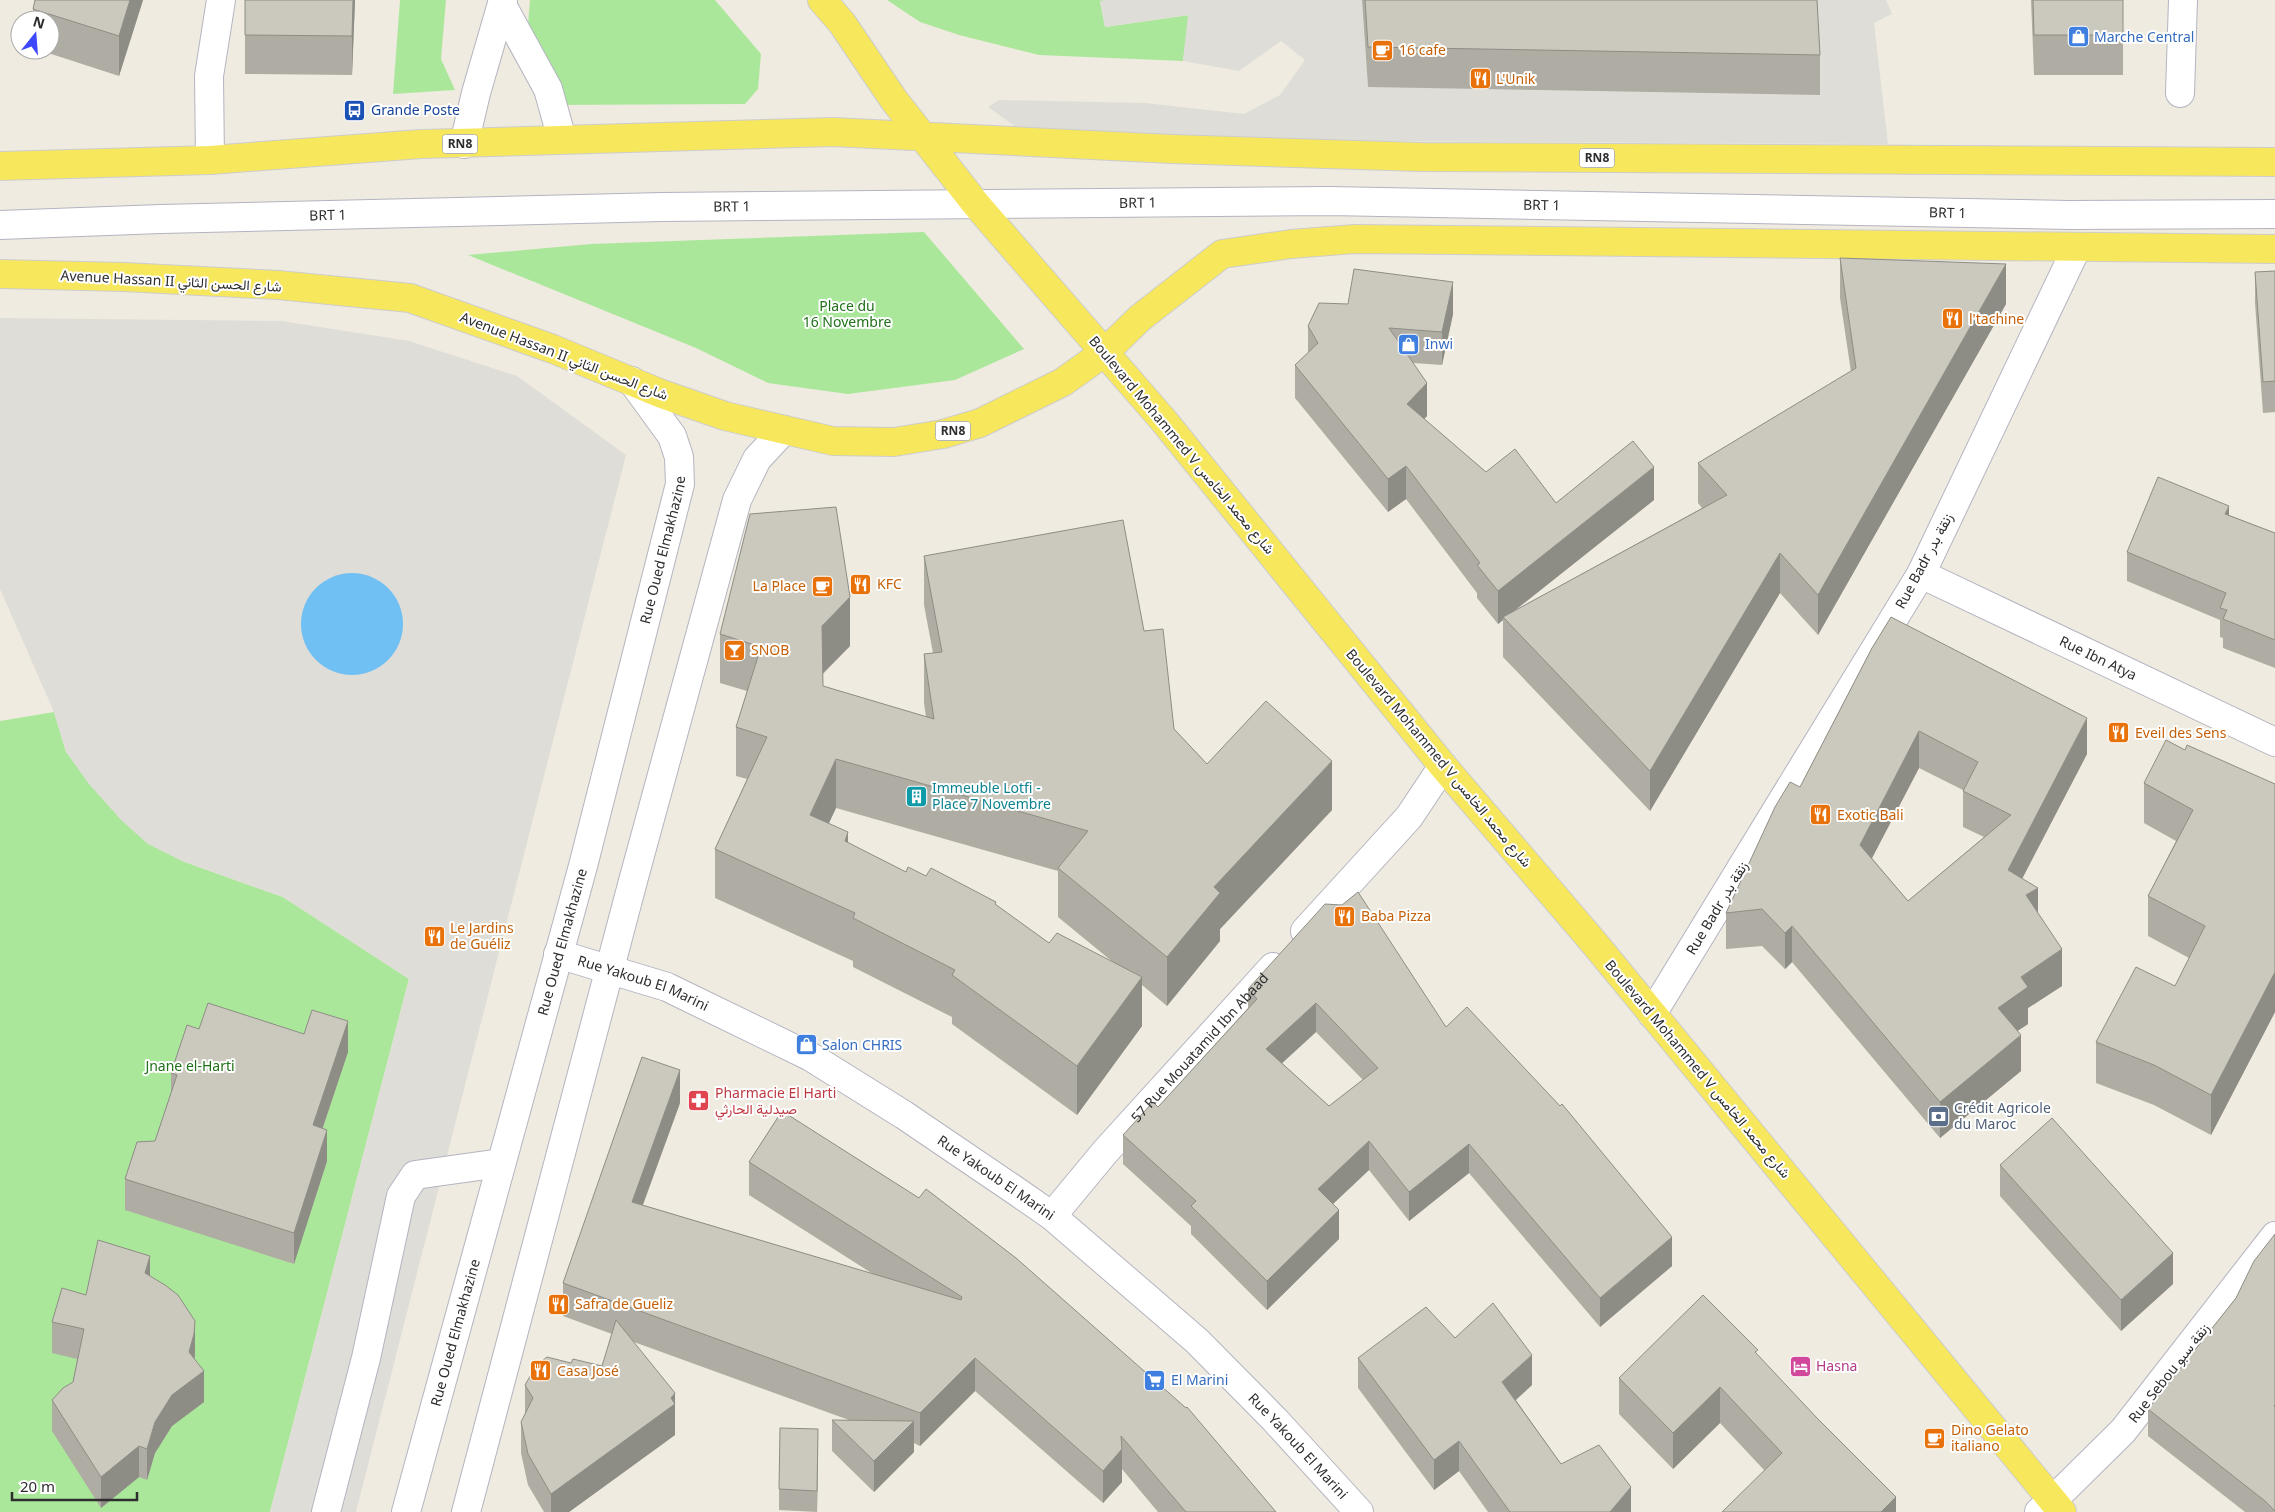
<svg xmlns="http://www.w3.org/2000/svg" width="2275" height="1512" font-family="'Noto Sans',Vazirmatn,sans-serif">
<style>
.green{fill:#abe79b}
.plaza{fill:#dfddd7}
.water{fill:#70c0f4}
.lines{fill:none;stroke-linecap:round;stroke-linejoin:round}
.minor-casing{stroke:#b4b4c1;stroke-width:30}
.major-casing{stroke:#cdcdcd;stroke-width:30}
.minor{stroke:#fff;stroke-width:28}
.major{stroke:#f7e75d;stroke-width:28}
.wall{fill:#afada3;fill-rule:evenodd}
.shaded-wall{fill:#8e8d85}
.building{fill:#cbc9be;stroke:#8e8d85;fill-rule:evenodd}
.labels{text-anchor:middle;stroke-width:4;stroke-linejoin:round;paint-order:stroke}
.shield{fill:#fff;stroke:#6d6d6d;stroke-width:1}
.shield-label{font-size:12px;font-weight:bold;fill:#2e2e2e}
.shop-label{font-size:14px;fill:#366cbe;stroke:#fff;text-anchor:start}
.food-label{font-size:14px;fill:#c56008;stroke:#fff;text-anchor:start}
.transit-label{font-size:14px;fill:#164399;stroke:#fff;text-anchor:start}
.street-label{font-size:14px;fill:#2e2e2e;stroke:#fff}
.park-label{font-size:14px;fill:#1f7018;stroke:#fff}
.culture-label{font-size:14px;fill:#0d838f;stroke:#fff;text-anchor:start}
.health-label{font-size:14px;fill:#be3a42;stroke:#fff;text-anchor:start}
.service-label{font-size:14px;fill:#4e5e75;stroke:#fff;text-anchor:start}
.hotel-label{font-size:14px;fill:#b23c85;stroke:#fff;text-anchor:start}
</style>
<rect width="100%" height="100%" fill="#efebe0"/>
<!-- green -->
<path class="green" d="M400,0H446L441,59L455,90L393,94Z
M530,0H715L761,54L758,89L745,104L549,105L525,63Z
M887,0H1105L1100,2L1105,27L1189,15L1183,61L1039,55L959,35L920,22Z
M924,232L1024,349L955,380L848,394L768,383L696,348L468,255L591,244Z
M54,712L66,752L182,861L283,897L409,979L270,1512H0V721Z"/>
<!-- plaza -->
<path class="plaza" d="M1105,0H1362L1368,87L1814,0H1886L1892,14L1874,23L1888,144L1359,141L1026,134L988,107L999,100L1145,103L1244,114L1280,95L1305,60L1281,41L1239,71L1183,61L1188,15L1105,27L1100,1Z
M0,318L282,321L409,341L517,376L626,455L356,1512H270L409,979L283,897L182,861L148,844L122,821L89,784L66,752L54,712L0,589Z"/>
<!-- water -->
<path class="water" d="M301 624a51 51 0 1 1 102 0a51 51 0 1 1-102 0Z"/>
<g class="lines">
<defs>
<g id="minor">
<path d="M502,5L548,89L562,139"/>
<path d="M2180,93L2183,0"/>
<path d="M464,144L476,93L503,0"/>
<path d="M210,160L209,76L221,0"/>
<path id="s1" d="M0,225L161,219L662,207L1329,201L2069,215L2275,214"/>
<path id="s2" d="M1921,574L2275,742"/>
<path d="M1305,931L1409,817L1443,766"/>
<path id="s3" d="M558,954L667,987L811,1057L904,1115L1016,1191L1052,1216L1197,1341L1275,1420L1359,1512"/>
<path d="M1652,1014L1921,574L2077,247"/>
<path id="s4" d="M1052,1216L1105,1152L1273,967"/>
<path d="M326,1512L366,1358L401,1196L415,1175L501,1163"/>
<path id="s5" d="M406,1512L583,866L680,484L679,457L672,436L632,381"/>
<path d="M466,1512L633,881L737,500L757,459L784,430"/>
<path d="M2039,1512L2052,1501L2123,1431L2275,1236"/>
</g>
<path id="major" d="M822,0L842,23L894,100L975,203L1164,421L1443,766L1595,944L2062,1512
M0,166L210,160L421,144L833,132L1172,149L1421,157L2275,162
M0,274L124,277L278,285L410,298L553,349L662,394L725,416L833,441L894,442L943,434L980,423L1063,382L1105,352L1140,318L1222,254L1291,244L1355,239L2275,249"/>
</defs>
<!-- minor casing -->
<use href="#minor" class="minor-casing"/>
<!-- major casing -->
<use href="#major" class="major-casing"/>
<!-- minor -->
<use href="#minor" class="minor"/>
<!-- major -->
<use href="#major" class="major"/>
</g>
<!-- wall -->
<path class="wall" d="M35,0H143L119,76L39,50H50V20H33V9Z
M245,0H355L352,75L245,74Z
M1362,0H1817L1820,55V95L1368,87Z
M2031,0H2123V75H2034Z
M1840,258L2006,304L1818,635L1780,593L1650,811L1503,657V620L1498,624L1477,598V593L1406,499L1388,512L1295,398V365L1308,353V326L1348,304L1453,314L1442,365L1413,363L1427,416L1424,419L1486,472L1556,503L1654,500L1514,611L1702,508L1698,503V463L1851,372L1840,298Z
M2275,271V412L2263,413L2255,303V272Z
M2229,515L2275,533V668L2223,648V638L2220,637V620L2127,581V552Z
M924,556L1144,631L1174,729L1207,764L1332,810L1220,929V941L1167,1006L1142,985V1026L1077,1115L952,1024V1017L853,967V961L715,898V849L747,779L736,776V727L747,691L720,683V634L850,646L823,674V686L926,717L924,703V654L933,653L924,605ZM836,808L1058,871V917L1114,963L1049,943L996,906L906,872L848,843L829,823Z
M1872,648L2087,754L2022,878L2038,913L2062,986L2028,1008V1024L2017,1031L2021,1071L1940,1138L1792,962L1785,969L1762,946L1726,949V913L1800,787ZM1919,768L1963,790V827L1984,837L1908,901L1872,858Z
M2185,750L2275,784V1012L2211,1135L2154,1105L2096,1083V1042L2175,986L2189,958L2148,936V896L2176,841L2144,823V783Z
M1248,989L1446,1027L1672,1266L1600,1327L1469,1173L1409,1221L1369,1170L1333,1204L1339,1239L1267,1310L1191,1234V1226L1123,1164V1135L1158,1107L1248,1008ZM1316,1032L1363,1080L1329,1106L1282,1063Z
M199,1029L348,1052L323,1128L327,1161L294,1264L125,1210V1179L155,1141L171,1093V1073Z
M680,1103L643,1205L873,1274L749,1195V1162L782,1111L1276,1512H1158L1122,1469V1482L1103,1503L975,1391L920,1446L914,1443V1452L874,1492L832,1451V1420H849L634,1342L675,1424V1435L569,1512H544L528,1485L521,1453V1422L525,1414V1385L571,1363L602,1366L612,1334L563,1316V1283Z
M2000,1165L2173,1284L2121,1331L2000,1196Z
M2275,1234V1512H2245L2148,1436V1409L2236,1298Z
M150,1276L195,1352V1360L204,1402L172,1426L155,1453L147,1480L139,1477L101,1508L52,1431V1400L73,1382L77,1359L52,1353V1322Z
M1455,1338L1532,1385L1516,1400L1561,1464L1631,1512H1488L1459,1471L1434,1490L1358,1388V1358Z
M1758,1355L1896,1512L1764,1470L1720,1423L1673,1469L1619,1414V1378Z
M818,1450L817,1512L779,1510V1489Z"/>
<!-- shaded-wall -->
<path class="shaded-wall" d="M130,0H143L119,76V36Z
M353,0H355L352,75V36Z
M2006,264V304L1818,635V595Z
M1453,282V314L1442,365V332Z
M1427,383V416L1407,437V404Z
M1406,466V499L1388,512V479Z
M1654,467V500L1504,619L1503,617V620L1498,624V591Z
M2229,506V534L2225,514Z
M1780,553V593L1650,811V771Z
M850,597V646L822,674V626Z
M2087,718V754L2008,906V870Z
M1919,731V768L1860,881V845Z
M836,759V808L810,863V815Z
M1332,761V810L1220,929V941L1167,1006V957L1214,887Z
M848,832V881L845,841Z
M2038,888V924L2026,895Z
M1792,926V962L1785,969V933Z
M2062,949V986L2028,1008V1024L1998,1044V1008L2021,977Z
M2275,972V1012L2211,1135V1095Z
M1142,977V1026L1077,1115V1066Z
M1316,1003V1032L1266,1078V1049Z
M348,1021V1052L313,1156V1125Z
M2021,1035V1071L1940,1138V1102Z
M680,1070V1103L632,1234V1202Z
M327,1130V1161L294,1264V1233Z
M1369,1141V1170L1318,1218V1189Z
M1469,1144V1173L1409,1221V1192Z
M1339,1210V1239L1267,1310V1281Z
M1672,1237V1266L1600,1327V1298Z
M2173,1253V1284L2121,1331V1300Z
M150,1256V1287L145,1273Z
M195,1321V1352L194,1365L204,1371V1402L172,1426L155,1453L147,1480V1449L155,1422L172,1395L189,1352Z
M1532,1355V1385L1502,1412V1382Z
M975,1358V1391L920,1446V1413Z
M1720,1387V1423L1673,1469V1433Z
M675,1393V1435L569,1512H551V1494L671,1398Z
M914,1421V1452L874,1492V1461Z
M818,1429V1450L817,1512V1491Z
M1459,1441V1471L1434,1490V1460Z
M139,1446V1477L101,1508V1477Z
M1122,1449V1482L1103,1503V1471Z
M1631,1487V1512H1610Z
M1896,1497V1512H1881Z"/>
<!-- building -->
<path class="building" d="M35,0H130L119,36L33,9Z
M245,0H353L352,36L245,35Z
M1365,0H1817L1820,55L1368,47Z
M2033,0H2123V35H2034Z
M1840,258L2006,264L1818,595L1780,553L1650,771L1503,617L1727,495L1698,463L1856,368Z
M1354,269L1453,282L1442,332L1389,328L1427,383L1407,404L1486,472L1515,449L1556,503L1633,441L1654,467L1498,591L1477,565L1480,563L1406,466L1388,479L1295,365L1318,343L1308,326L1319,303L1348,304Z
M2275,271V381L2263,382L2255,272Z
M2158,477L2229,506L2225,514L2275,533V640L2223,619L2227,610L2220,608L2226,593L2127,552Z
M836,507L850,597L822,626L823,686L934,719L924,654L942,652L924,556L1123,520L1144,631L1163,629L1174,729L1207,764L1266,701L1332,761L1214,887L1220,893L1167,957L1058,868L1088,831L836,759L810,815L848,832L845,841L906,872L908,867L926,876L931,868L996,902L995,904L1049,943L1057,933L1142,977L1077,1066L952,975L955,970L853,918L855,913L715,849L767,737L736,727L761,647L720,634L750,514Z
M1891,617L2087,718L2008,870L2038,888L2026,895L2062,949L2021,977L2028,987L1998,1008L2021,1035L1940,1102L1792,926L1785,933L1762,909L1726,913L1775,807L1790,782L1800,787L1872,648ZM1919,731L1978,762L1963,791L2011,815L1908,901L1860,845Z
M2166,740L2185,750L2187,745L2275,784V972L2211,1095L2154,1065L2096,1042L2136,967L2175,986L2205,926L2148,896L2193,810L2144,783Z
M1358,892L1446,1027L1467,1007L1560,1106L1562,1104L1672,1237L1600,1298L1469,1144L1409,1192L1369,1141L1318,1189L1339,1210L1267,1281L1191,1206L1196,1201L1123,1135L1153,1102L1158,1107L1257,999L1248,989L1325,904L1342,905ZM1316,1003L1378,1068L1329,1106L1266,1049Z
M208,1003L304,1034L312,1010L348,1021L313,1125L327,1130L294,1233L125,1179L137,1142L155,1141L177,1075L171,1073L187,1025L199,1029Z
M642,1057L680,1070L632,1202L961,1300L962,1297L749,1162L782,1111L919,1198L926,1189L1016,1258L1186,1408L1187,1407L1276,1512H1186L1121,1436L1122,1449L1103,1471L975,1358L920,1413L563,1283Z
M2052,1118L2173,1253L2121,1300L2000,1165Z
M2275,1234V1405L2274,1406L2275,1407V1511L2265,1501L2148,1409L2236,1298L2254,1261Z
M98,1240L150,1256L145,1273L165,1285L178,1295L195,1321L194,1334L189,1352L204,1371L172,1395L155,1422L147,1449L139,1446L101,1477L52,1400L63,1388L73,1382L84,1329L52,1322L62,1288L86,1295Z
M1703,1295L1758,1350L1755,1352L1817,1418L1896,1497L1881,1512H1722L1782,1453L1720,1387L1673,1433L1619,1378Z
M1493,1303L1532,1355L1502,1382L1561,1464L1599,1445L1631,1487L1610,1512H1510L1459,1441L1434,1460L1358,1358L1426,1307L1455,1338Z
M616,1320L675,1393L671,1398L675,1404L551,1494L528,1454L521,1422L533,1398L525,1385L536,1366L547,1357L571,1363L573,1359L602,1366Z
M832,1420L914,1421L874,1461Z
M780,1428L818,1429L817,1491L779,1489Z"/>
<!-- icons -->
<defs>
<symbol id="shop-square" viewBox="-11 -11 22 22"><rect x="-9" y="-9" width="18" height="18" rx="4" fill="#3f7fe0" stroke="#fff"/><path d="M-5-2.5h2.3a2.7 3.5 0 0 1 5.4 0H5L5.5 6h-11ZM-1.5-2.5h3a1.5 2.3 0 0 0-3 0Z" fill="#fff"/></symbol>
<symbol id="cafe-square" viewBox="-11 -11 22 22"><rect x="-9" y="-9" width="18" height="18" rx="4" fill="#e8710a" stroke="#fff"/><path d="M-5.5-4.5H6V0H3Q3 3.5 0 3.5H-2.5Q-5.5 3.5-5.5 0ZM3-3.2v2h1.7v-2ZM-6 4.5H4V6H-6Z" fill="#fff"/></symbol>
<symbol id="restaurant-square" viewBox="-11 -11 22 22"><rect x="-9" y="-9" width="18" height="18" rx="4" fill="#e8710a" stroke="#fff"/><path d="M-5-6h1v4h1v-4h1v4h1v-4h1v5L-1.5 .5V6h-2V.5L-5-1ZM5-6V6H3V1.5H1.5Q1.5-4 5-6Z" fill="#fff"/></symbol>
<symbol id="bus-square" viewBox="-11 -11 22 22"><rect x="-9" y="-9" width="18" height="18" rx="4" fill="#1a4fb4" stroke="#fff"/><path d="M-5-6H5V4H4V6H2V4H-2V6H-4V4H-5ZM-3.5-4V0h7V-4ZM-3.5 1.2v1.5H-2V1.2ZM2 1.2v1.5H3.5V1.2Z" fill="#fff"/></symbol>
<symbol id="bar-square" viewBox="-11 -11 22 22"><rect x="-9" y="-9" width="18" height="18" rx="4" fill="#e8710a" stroke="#fff"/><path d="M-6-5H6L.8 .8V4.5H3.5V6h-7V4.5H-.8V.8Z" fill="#fff"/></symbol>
<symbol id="building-square" viewBox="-11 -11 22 22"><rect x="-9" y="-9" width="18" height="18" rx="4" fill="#0f9aa8" stroke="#fff"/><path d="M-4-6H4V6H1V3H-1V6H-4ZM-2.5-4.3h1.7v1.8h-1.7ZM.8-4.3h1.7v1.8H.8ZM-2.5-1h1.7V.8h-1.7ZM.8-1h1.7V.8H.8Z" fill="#fff"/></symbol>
<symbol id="pharmacy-square" viewBox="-11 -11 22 22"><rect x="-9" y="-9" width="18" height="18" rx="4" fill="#e0444e" stroke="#fff"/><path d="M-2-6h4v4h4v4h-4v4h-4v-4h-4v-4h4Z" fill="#fff"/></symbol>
<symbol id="bank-square" viewBox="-11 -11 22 22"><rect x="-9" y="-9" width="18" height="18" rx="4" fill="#5c6f8a" stroke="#fff"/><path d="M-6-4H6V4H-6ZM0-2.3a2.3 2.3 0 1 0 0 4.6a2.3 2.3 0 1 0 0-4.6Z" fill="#fff"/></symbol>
<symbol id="hotel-square" viewBox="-11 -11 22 22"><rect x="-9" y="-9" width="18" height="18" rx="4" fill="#d1479c" stroke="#fff"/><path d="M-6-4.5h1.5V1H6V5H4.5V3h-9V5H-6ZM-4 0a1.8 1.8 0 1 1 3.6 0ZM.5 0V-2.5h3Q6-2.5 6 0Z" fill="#fff"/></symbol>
<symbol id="supermarket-square" viewBox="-11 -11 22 22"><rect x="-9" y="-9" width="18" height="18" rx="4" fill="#3f7fe0" stroke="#fff"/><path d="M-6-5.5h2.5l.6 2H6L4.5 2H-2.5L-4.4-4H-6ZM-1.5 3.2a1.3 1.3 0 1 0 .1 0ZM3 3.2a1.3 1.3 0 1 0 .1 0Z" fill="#fff"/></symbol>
</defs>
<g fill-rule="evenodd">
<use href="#shop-square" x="2066" y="24" width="25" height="25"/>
<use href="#cafe-square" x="1370" y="38" width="25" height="25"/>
<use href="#restaurant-square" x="1468" y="66" width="25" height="25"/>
<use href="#bus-square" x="342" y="98" width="25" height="25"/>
<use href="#restaurant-square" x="1940" y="306" width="25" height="25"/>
<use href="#shop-square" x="1396" y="332" width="25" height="25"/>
<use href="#restaurant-square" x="848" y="572" width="25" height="25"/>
<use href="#cafe-square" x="810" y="574" width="25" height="25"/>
<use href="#bar-square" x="722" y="638" width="25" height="25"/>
<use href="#restaurant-square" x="2106" y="720" width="25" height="25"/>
<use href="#building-square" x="904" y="784" width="25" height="25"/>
<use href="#restaurant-square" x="1808" y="802" width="25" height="25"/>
<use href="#restaurant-square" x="1332" y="904" width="25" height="25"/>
<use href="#restaurant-square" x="422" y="924" width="25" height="25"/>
<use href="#shop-square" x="794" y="1032" width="25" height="25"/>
<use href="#pharmacy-square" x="686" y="1088" width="25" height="25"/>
<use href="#bank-square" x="1926" y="1104" width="25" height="25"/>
<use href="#restaurant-square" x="546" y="1292" width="25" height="25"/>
<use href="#hotel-square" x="1788" y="1354" width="25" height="25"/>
<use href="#restaurant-square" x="528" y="1358" width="25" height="25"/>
<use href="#supermarket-square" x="1142" y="1368" width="25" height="25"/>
<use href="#cafe-square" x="1922" y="1426" width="25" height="25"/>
</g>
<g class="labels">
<!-- shield labels -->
<g class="shield">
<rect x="442.5" y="134.5" width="35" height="19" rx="4"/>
<rect x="1579.5" y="148.5" width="35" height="19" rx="4"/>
<rect x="935.5" y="421.5" width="35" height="19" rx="4"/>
</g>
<g class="shield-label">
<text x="460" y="148">RN8</text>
<text x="1597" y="162">RN8</text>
<text x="953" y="435">RN8</text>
</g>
<!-- shop labels -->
<g class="shop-label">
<text x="2094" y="42">Marche Central</text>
<text x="1425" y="349">Inwi</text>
<text x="822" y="1050">Salon CHRIS</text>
<text x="1171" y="1385">El Marini</text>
</g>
<!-- food labels -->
<g class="food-label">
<text x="1399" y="55">16 cafe</text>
<text x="1496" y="84">L'Unik</text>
<text x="1969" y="324">l'tachine</text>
<text x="877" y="589">KFC</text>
<text x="806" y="591" text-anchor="end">La Place</text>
<text x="751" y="655">SNOB</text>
<text x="2135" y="738">Eveil des Sens</text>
<text x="1837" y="820">Exotic Bali</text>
<text x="1361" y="921">Baba Pizza</text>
<text x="450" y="933">Le Jardins<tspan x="450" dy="16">de Guéliz</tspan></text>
<text x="575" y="1309">Safra de Gueliz</text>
<text x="557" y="1376">Casa José</text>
<text x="1951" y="1435">Dino Gelato<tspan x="1951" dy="16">italiano</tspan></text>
</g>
<!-- transit labels -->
<g class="transit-label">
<text x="371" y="115">Grande Poste</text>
</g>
<!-- street labels -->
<g class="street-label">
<text dy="5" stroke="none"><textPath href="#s1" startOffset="1138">BRT 1</textPath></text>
<text dy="5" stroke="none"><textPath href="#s1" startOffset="1542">BRT 1</textPath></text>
<text dy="5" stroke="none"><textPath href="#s1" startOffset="732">BRT 1</textPath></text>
<text dy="5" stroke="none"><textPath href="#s1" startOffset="1948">BRT 1</textPath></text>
<text dy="5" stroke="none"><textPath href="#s1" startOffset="328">BRT 1</textPath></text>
<text transform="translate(171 281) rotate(3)" y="5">Avenue Hassan II شارع الحسن الثاني</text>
<text transform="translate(564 356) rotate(21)" y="5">Avenue Hassan II شارع الحسن الثاني</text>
<text transform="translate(1182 445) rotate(50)" y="5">Boulevard Mohammed V شارع محمد الخامس</text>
<text dy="5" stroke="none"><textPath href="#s5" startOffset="996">Rue Oued Elmakhazine</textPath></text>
<text transform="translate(1924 561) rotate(-62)" y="5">Rue Badr زنقة بدر</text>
<text dy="5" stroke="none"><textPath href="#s2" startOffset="196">Rue Ibn Atya</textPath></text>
<text transform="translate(1439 758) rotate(50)" y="5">Boulevard Mohammed V شارع محمد الخامس</text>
<text transform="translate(1717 908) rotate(-59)" y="5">Rue Badr زنقة بدر</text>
<text dy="5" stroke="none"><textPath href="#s5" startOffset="591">Rue Oued Elmakhazine</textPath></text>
<text dy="5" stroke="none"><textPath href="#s3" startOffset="90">Rue Yakoub El Marini</textPath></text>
<text dy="5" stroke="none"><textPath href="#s4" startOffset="224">57 Rue Mouatamid Ibn Abaad</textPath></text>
<text transform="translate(1698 1069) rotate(50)" y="5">Boulevard Mohammed V شارع محمد الخامس</text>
<text dy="5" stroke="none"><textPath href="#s3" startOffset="495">Rue Yakoub El Marini</textPath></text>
<text dy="5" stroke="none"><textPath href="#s5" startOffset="186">Rue Oued Elmakhazine</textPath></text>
<text transform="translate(2169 1373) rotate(-52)" y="5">Rue Sebou زنقة سبو</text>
<text dy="5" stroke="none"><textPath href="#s3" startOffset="900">Rue Yakoub El Marini</textPath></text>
</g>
<!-- park labels -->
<g class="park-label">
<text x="847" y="311">Place du<tspan x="847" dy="16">16 Novembre</tspan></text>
<text x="190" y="1071">Jnane el-Harti</text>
</g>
<!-- culture labels -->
<g class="culture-label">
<text x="932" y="793">Immeuble Lotfi -<tspan x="932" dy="16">Place 7 Novembre</tspan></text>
</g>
<!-- health labels -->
<g class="health-label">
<text x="715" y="1098">Pharmacie El Harti<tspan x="715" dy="16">صيدلية الحارثي</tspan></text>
</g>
<!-- service labels -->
<g class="service-label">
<text x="1954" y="1113">Crédit Agricole<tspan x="1954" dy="16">du Maroc</tspan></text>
</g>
<!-- hotel labels -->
<g class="hotel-label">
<text x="1816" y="1371">Hasna</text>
</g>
</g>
<!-- north arrow -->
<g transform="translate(35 35) rotate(17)"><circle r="24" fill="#ffffff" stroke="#ababab"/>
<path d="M0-4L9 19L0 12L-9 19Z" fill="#3d48ff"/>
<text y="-8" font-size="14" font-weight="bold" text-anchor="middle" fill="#2e2e2e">N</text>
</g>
<!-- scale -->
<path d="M12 1492v8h125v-8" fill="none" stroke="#2e2e2e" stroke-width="2.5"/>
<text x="20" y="1492" font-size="15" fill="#2e2e2e" stroke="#ffffff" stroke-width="4" paint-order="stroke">20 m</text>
</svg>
